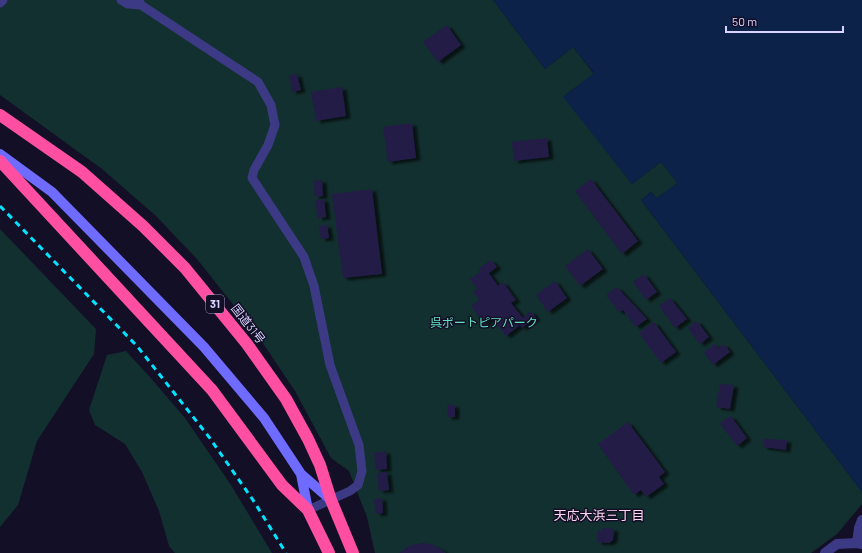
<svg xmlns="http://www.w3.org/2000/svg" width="862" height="553" font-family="Barlow,'Noto Sans JP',sans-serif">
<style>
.green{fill:#12302f}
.water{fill:#0c2248}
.building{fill:#241b47;filter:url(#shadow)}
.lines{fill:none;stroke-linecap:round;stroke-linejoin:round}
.lane{stroke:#3d3a85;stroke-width:9}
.street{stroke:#3d3a85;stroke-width:10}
.secondary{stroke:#6f6bff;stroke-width:10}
.highway{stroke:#ff4fa3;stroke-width:12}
.rail{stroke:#00e5ff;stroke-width:3;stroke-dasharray:6 5;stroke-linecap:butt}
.labels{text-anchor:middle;stroke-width:3;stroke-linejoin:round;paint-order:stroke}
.shield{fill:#130f26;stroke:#9e99be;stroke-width:1}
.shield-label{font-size:11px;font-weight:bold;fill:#d9d4ff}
.park-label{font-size:12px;fill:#5fe0c0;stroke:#130f26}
.street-label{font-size:12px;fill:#d9d4ff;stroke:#130f26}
.neighbourhood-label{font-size:13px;fill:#ffd6f0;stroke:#130f26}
</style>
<defs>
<filter id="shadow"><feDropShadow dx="4.5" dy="2.5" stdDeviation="1" flood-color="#0009"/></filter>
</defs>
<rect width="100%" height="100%" fill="#130f26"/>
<!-- green -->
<path class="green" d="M0,0H493L545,69L573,47L594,74L564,96L632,184L661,162L678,183L657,198L651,192L641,200L862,492V504L837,534L811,553H375L367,517L349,471L331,458L295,391L258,336L197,259L156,216L102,169L0,95Z
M0,229L96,329L94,354L37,441L18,505L0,527Z
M126,351L149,376L185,418L231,485L272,553H175L169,546L159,511L142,472L125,444L95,425L89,410L107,355Z"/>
<!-- water -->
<path class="water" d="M493,0H862V492L641,200L651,192L657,198L677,183L661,162L632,184L563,97L594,73L573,47L545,69Z"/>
<!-- building -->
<path class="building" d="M447,25L461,45L438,62L423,42Z
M297,74L301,90L292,92L289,76Z
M342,87L346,116L316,121L311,92Z
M412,123L416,158L388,162L383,127Z
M547,138L549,157L514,161L512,142Z
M591,179L638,241L622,254L575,191Z
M322,180L323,196L315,197L313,181Z
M372,189L382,274L343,278L332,194Z
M324,199L326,217L318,218L315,200Z
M327,225L329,238L321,239L319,226Z
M588,249L603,269L580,286L565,266Z
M491,260L497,267L489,273L498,286L503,282L516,300L511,303L523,318L531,311L536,318L522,328L520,325L506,336L492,318L484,324L471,306L479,300L473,292L477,289L470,279L480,272L478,269Z
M644,274L657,292L646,300L633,282Z
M555,281L567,298L548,312L536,295Z
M617,287L647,319L636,327L623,310L619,312L606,295Z
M670,298L687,319L675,328L659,306Z
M697,321L709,337L700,344L688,328Z
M654,322L676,352L661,363L639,333Z
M715,344L718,349L724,344L730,352L713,365L704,352Z
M720,384L734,385L730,409L716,407Z
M448,405H455V417H447Z
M731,416L747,438L737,446L720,423Z
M628,422L665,472L659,477L664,484L646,497L641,490L634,495L598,444Z
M763,439L787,440L786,450L763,447Z
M386,451L387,469L376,470L374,453Z
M387,472L389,490L379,491L377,473Z
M382,498L383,513L376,514L374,499Z
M604,528L614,529L613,540L609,543L597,542L598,532Z
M423,543L433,545L441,549L446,553H399L411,545Z"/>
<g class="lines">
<!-- lane -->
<path class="lane" d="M121,0L128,4L141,5
M139,0L141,5L258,82L271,105L275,125L268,145L254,170L252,178L304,257L314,286L330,365L359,445L362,471L358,485L350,491L308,510
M0,3L3,0"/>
<!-- street -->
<path class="street" d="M857,543L859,528L862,520
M825,553L837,544L857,543L862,544"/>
<!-- secondary -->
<path class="secondary" d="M0,154L52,192L204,347L264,418L301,474L331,500
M301,474L308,510"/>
<!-- highway -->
<path class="highway" d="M0,115L82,172L143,226L185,268L247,344L286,399L308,439L320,465L331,500L353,553
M0,161L212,390L282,485L308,510L329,553"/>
<!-- rail -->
<path class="rail" d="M0,206L137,346L209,437L253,500L286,553"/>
</g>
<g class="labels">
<!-- shield labels -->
<rect class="shield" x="206" y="295" width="18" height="18" rx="3"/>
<g class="shield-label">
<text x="215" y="308">31</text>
</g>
<!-- park labels -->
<g class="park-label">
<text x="484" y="327">呉ポートピアパーク</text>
</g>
<!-- street labels -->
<g class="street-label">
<text transform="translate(248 324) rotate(52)" y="4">国道31号</text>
</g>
<!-- neighbourhood labels -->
<g class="neighbourhood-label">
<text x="599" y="520">天応大浜三丁目</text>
</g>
</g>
<!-- scale -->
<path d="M726 26v6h117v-6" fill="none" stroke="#d9d4ff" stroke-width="2"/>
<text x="732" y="26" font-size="12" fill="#d9d4ff" stroke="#130f26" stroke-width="3" paint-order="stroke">50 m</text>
</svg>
